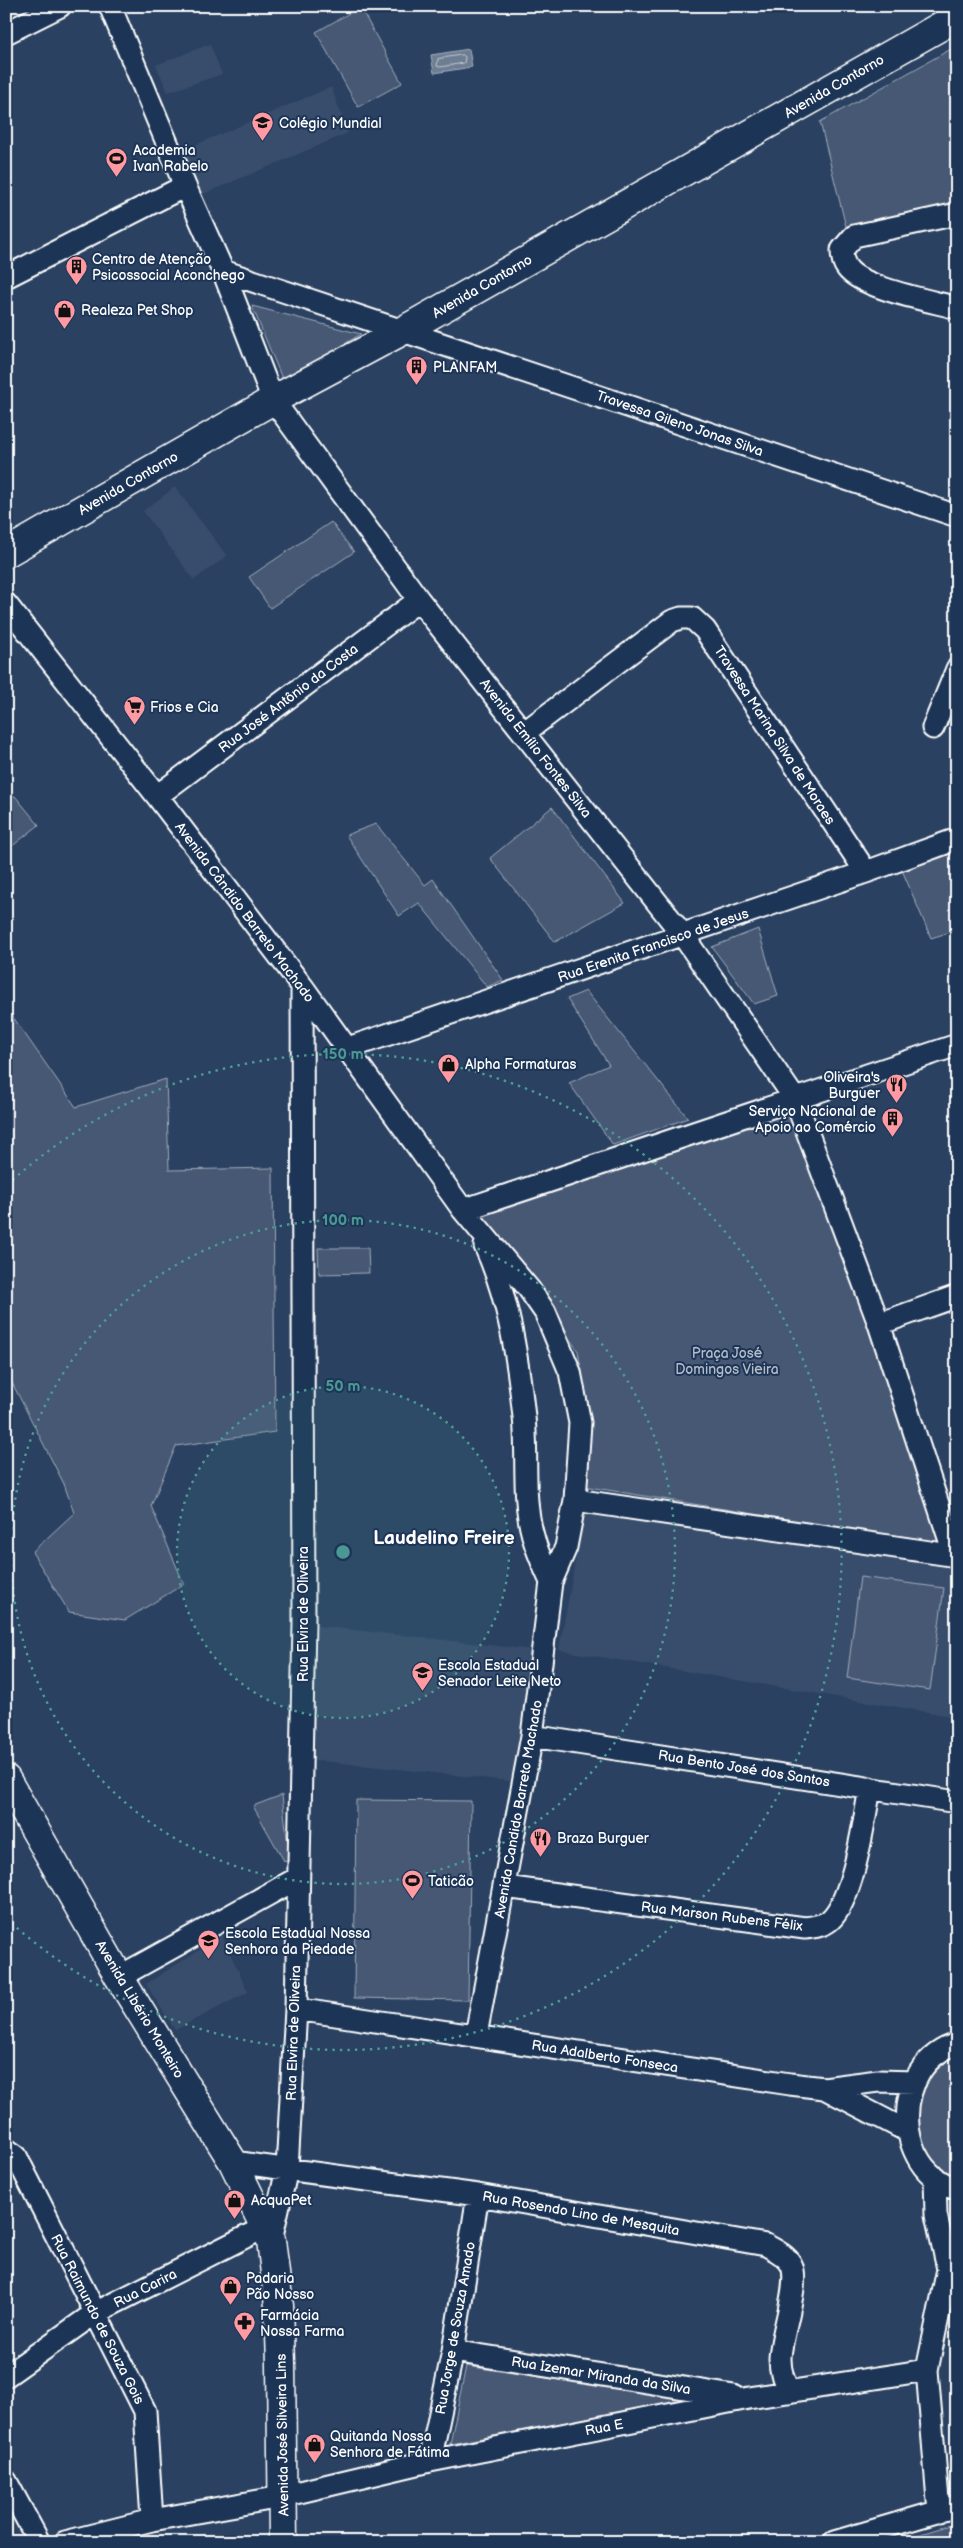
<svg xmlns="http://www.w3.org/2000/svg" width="963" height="2548" font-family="'Balsamiq Sans',sans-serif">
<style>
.built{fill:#394e6c}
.green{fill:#465975;stroke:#a2acba}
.water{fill:#6d7d92;stroke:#a7b1be}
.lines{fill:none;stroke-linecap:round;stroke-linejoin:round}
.shore{stroke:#c5cbd3;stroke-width:1}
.minor-casing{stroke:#fff;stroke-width:25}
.secondary-casing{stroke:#fff;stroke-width:31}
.minor{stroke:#1d3557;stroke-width:21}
.secondary{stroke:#1d3557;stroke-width:28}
.ring{fill:none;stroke:#4b9892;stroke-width:2.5;stroke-dasharray:2.5 5}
.labels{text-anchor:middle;stroke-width:4;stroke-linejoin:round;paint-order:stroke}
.street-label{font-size:14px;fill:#fff;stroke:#1d3557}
.poi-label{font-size:14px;fill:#fff;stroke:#1d3557;text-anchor:start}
.park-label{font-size:14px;fill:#b5bdc8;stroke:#1d3557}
.district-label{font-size:19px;font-weight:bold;fill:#fff;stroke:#1d3557}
.centre{fill:#4b9892;stroke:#1d3557;stroke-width:2.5}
.ring-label{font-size:15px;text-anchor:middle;font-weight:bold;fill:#4b9892;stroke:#1d3557;stroke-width:4;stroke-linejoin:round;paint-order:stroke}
</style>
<rect width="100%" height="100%" fill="#2a4161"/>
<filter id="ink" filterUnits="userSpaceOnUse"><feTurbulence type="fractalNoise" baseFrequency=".02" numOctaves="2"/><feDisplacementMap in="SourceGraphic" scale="10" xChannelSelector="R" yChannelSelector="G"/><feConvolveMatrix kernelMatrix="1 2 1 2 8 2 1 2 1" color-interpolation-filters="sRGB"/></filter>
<g filter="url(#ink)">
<!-- built -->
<path class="built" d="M210,44L222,74L168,92L156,65Z
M331,87L348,133L201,195L179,152Z
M175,487L227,556L194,580L143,511Z
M585,1509L957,1568V1717L559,1650Z
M317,1626L534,1650L523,1733L510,1781L313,1760Z
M222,1936L248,1992L175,2030L146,1984Z"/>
<!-- green -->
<path class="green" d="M360,7L402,83L358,107L316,32Z
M951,49L957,59V203L847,231L820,122Z
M252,306L361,334L283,381Z
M331,522L354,552L270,608L249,577Z
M15,796L39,825L6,851V801Z
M552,807L625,903L555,942L490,858Z
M376,824L425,885L433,879L503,980L487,987L419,903L399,916L346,835Z
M950,850L957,867V930L931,938L902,870Z
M758,929L778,996L754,1004L712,947Z
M586,991L688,1118L613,1145L569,1083L609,1065L567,999Z
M6,1007L76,1107L166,1079L169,1170L273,1168L275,1432L176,1446L151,1506L184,1584L125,1620L69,1612L32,1552L74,1513L64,1484L6,1371Z
M790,1108L870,1329L939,1544L583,1486L590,1425L578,1351L536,1290L471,1216Z
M318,1248H368L369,1273L319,1274Z
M860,1577L944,1588L930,1690L847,1678Z
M282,1795L290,1863L284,1861L253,1806Z
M356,1800L471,1801L468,2000L354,1998Z
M957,2055V2177C944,2170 930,2161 923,2146C910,2116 919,2083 944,2064C948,2060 952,2057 957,2055Z
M466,2366L690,2399L450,2444Z
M957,2523V2542H894Z"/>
<!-- water -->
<path class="water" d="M469,49L472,67L434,73L431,55Z"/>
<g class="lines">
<!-- shore -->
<path class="shore" d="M463,55L465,57L464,63L440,67L437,66L438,59Z"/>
<defs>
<path id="minor" d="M110,6L185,186L223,271L273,400L419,600L682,934L795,1099L879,1324L955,1556
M6,33L60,6
M957,214L854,236L842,250C842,256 843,263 847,268C861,288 932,301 957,308
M223,271L957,516
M6,277L185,186
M6,604L157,796L302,986L463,1210L529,1289L545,1312L570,1372L580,1423L575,1500L566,1547L551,1582L532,1736L476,2035
M933,728L957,669
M525,732L672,621L681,618H692L705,630L866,872
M157,796L419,600
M348,1048L866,872L957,839
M463,1210L957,1045
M485,1246C509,1298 518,1361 524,1417C528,1456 522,1498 533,1536C537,1552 544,1567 551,1582
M879,1324L957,1296
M575,1500L957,1556
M532,1736L957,1802
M505,1887L805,1928C814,1927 823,1926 830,1920C854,1898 864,1820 870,1788
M119,1977L298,1878
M296,2009L790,2084L824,2088L878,2081L915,2082
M957,2044C891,2063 891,2170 957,2189
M824,2088L907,2131
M6,2149L16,2156L145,2411L152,2520
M233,2162L478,2195L766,2245C775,2250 786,2255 791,2264C801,2282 780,2336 780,2359C780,2372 784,2381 789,2392
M935,2177L936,2215L948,2269
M271,2240L287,2169L296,2009L304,1623L302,986
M453,2351L734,2396
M6,2376L95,2313L265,2227
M430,2461L453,2351L478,2195
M6,2481L39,2542
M939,2512L927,2370L948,2269L957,2255
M65,2542L152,2520L270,2499L430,2461L749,2398L927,2370
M834,2542L957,2506"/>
<path id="secondary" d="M6,553L273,400L404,330L957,17
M6,1779L119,1977L233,2162L271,2240L279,2306L281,2363L283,2542"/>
</defs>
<!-- minor casing -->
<use href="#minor" class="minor-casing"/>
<!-- secondary casing -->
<use href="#secondary" class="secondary-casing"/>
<!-- minor -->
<use href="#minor" class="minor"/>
<!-- secondary -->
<use href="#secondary" class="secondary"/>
</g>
</g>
<!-- distance rings -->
<circle cx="343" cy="1552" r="166" fill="#4b9892" fill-opacity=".12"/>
<g class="ring">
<circle cx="343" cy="1552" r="166"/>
<circle cx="343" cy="1552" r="332"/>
<path d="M7 1185A498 498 0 1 1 7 1919"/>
</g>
<!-- icons -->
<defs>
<symbol id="school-pin" viewBox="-11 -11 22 30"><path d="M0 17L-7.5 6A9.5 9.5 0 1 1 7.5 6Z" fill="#ff9aa2" stroke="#1d3557"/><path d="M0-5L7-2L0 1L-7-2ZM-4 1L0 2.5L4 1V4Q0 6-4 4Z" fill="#111"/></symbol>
<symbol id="stadium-pin" viewBox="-11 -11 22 30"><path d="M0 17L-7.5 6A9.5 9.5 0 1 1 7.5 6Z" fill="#ff9aa2" stroke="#1d3557"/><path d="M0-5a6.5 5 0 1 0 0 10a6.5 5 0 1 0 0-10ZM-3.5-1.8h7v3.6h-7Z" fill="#111"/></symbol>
<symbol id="building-pin" viewBox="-11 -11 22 30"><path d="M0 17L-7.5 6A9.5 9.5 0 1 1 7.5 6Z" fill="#ff9aa2" stroke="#1d3557"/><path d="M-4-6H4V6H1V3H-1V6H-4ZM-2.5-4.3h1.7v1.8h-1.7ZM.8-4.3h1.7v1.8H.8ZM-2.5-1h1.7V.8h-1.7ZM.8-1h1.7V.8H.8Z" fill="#111"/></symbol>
<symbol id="shop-pin" viewBox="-11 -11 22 30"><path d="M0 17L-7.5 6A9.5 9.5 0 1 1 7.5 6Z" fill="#ff9aa2" stroke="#1d3557"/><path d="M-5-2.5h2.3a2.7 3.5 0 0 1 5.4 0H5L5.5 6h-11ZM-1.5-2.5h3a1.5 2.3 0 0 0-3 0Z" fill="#111"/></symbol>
<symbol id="supermarket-pin" viewBox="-11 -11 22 30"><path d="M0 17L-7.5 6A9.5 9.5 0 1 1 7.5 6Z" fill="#ff9aa2" stroke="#1d3557"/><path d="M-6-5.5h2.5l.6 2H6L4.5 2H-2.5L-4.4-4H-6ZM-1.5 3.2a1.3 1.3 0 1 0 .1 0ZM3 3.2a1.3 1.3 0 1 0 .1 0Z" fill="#111"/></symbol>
<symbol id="restaurant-pin" viewBox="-11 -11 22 30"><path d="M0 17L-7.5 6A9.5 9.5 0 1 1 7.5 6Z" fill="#ff9aa2" stroke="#1d3557"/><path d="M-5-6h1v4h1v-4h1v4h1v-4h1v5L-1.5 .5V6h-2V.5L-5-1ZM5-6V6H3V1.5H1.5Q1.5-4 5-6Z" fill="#111"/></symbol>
<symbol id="pharmacy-pin" viewBox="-11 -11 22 30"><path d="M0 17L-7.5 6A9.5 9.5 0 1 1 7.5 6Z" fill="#ff9aa2" stroke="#1d3557"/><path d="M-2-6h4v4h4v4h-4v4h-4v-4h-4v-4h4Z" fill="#111"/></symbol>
</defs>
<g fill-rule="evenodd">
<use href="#school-pin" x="250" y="110" width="25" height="34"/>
<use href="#stadium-pin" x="104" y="146" width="25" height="34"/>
<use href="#building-pin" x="64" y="254" width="25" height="34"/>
<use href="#shop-pin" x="52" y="298" width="25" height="34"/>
<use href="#building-pin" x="404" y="354" width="25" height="34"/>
<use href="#supermarket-pin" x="122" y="694" width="25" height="34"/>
<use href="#shop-pin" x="436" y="1052" width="25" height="34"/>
<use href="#restaurant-pin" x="884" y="1072" width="25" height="34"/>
<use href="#building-pin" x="880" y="1106" width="25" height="34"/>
<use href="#school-pin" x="410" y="1660" width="25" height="34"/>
<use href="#restaurant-pin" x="528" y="1826" width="25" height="34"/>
<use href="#stadium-pin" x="400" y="1868" width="25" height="34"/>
<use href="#school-pin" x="196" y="1928" width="25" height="34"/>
<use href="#shop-pin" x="222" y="2188" width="25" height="34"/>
<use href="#shop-pin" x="218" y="2274" width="25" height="34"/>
<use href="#pharmacy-pin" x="232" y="2310" width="25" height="34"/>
<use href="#shop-pin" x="302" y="2432" width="25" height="34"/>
</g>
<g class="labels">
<!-- street labels -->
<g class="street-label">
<text transform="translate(834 86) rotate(-30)" y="5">Avenida Contorno</text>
<text transform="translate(482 286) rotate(-30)" y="5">Avenida Contorno</text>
<text transform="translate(680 423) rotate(19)" y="5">Travessa Gileno Jonas Silva</text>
<text transform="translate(128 483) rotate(-30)" y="5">Avenida Contorno</text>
<text transform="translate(288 698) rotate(-37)" y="5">Rua José Antônio da Costa</text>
<text transform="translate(775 735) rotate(57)" y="5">Travessa Marina Silva de Moraes</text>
<text transform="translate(536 748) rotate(52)" y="5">Avenida Emílio Fontes Silva</text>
<text transform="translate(245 912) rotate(53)" y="5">Avenida Cândido Barreto Machado</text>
<text transform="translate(653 945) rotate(-19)" y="5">Rua Erenita Francisco de Jesus</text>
<text transform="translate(303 1614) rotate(-90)" y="5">Rua Elvira de Oliveira</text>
<text transform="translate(744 1768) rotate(9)" y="5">Rua Bento José dos Santos</text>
<text transform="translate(518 1809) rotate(-80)" y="5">Avenida Candido Barreto Machado</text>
<text transform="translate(722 1916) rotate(7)" y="5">Rua Marson Rubens Félix</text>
<text transform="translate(140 2009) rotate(59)" y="5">Avenida Libério Monteiro</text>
<text transform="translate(293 2033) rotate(-88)" y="5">Rua Elvira de Oliveira</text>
<text transform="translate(605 2056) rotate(9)" y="5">Rua Adalberto Fonseca</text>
<text transform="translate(581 2213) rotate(10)" y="5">Rua Rosendo Lino de Mesquita</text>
<text transform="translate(145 2288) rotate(-27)" y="5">Rua Carira</text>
<text transform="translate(98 2319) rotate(63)" y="5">Rua Raimundo de Souza Gois</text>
<text transform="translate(455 2328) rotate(-80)" y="5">Rua Jorge de Souza Amado</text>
<text transform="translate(601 2375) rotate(9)" y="5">Rua Izemar Miranda da Silva</text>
<text transform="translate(604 2427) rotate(-11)" y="5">Rua E</text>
<text transform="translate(282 2435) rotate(-91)" y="5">Avenida José Silveira Lins</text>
</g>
<!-- poi labels -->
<g class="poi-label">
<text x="279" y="128">Colégio Mundial</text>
<text x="133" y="155">Academia<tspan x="133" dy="16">Ivan Rabelo</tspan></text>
<text x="92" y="264">Centro de Atenção<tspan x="92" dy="16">Psicossocial Aconchego</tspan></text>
<text x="81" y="315">Realeza Pet Shop</text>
<text x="433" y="372">PLANFAM</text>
<text x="150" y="712">Frios e Cia</text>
<text x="465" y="1069">Alpha Formaturas</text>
<text x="880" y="1082" text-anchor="end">Oliveira's<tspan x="880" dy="16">Burguer</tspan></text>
<text x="876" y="1116" text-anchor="end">Serviço Nacional de<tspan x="876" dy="16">Apoio ao Comércio</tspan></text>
<text x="438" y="1670">Escola Estadual<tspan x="438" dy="16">Senador Leite Neto</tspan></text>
<text x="557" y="1843">Braza Burguer</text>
<text x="428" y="1886">Taticão</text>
<text x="225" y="1938">Escola Estadual Nossa<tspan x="225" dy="16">Senhora da Piedade</tspan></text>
<text x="251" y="2205">AcquaPet</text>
<text x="246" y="2283">Padaria<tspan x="246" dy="16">Pão Nosso</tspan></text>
<text x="260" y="2320">Farmácia<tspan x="260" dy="16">Nossa Farma</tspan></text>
<text x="330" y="2441">Quitanda Nossa<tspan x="330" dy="16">Senhora de Fátima</tspan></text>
</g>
<!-- park labels -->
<g class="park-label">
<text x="727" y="1358">Praça José<tspan x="727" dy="16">Domingos Vieira</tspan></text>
</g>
<!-- district labels -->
<g class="district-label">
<text x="444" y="1544">Laudelino Freire</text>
</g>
</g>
<circle cx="343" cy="1552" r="8" class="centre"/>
<g class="ring-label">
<text x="343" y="1059">150 m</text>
<text x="343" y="1225">100 m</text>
<text x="343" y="1391">50 m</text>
</g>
<!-- margin -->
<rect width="963" height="2548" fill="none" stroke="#1d3557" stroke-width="25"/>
<rect x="12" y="12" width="938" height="2523" fill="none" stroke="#fff" stroke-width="2" filter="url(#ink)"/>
</svg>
